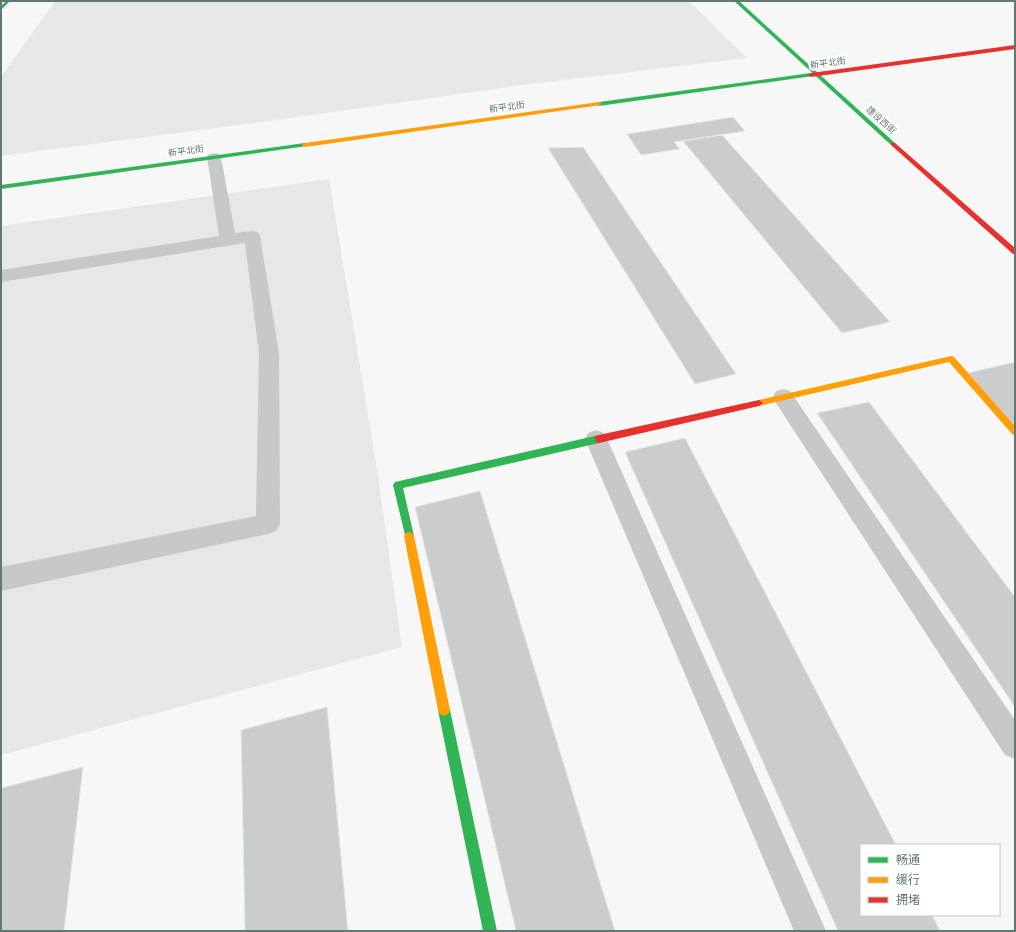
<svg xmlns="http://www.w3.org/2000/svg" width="1016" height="932" font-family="Mulish,'Noto Sans SC',sans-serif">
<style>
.built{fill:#e6e7e7}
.building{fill:#cacdcc;stroke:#e6e6e6}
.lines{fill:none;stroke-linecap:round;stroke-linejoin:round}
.street{fill:#c7c8c8;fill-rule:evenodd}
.fast{fill:#30b455;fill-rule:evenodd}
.slow{fill:#ff9f0a;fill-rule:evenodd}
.jam{fill:#e5322d;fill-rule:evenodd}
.labels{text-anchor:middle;stroke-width:4;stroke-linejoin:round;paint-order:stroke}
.far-street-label{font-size:9px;fill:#627872;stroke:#fff}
</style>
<rect width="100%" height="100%" fill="#f7f7f7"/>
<!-- built -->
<path class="built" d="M55,1H689L747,58L522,85L269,121L1,156V77Z
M329,179L378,476L402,647L1,755V226Z"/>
<!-- building -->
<path class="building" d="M733,117L745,131L674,142L680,149L641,155L627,134Z
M722,135L890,322L842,333L683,141Z
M583,147L736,374L695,384L548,148Z
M1015,362V426L968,373Z
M869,402L1015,597V707L817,413Z
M685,438L896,845H861V915H932L940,931H838L625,452Z
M480,491L615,931H516L415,507Z
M327,707L348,931H245L241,730Z
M83,767L64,931H1V788Z"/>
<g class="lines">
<!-- street -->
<path class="street" d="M214,153L219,154L221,157L235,233L252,231L258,232L260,236L279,353L280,524L276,531L268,534L1,591V567L256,516L259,353L245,243L1,282V270L219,236L207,157L209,154Z
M783,389L790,391L1015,720V759L1005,755L776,403L773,397L776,391Z
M596,430L604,433L607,439L826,931H794L585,439L588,433Z"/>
<!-- fast -->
<path class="fast" d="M6,1H10L1,10V6Z
M734,1H739L895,143V145H891Z
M811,73L814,75L813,76L599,106L596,104L599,102Z
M305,143L307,144V146L1,189V185Z
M599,435L602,436L603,439L602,442L599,443L403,488L414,536L412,539L409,540L406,539L393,485L395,482Z
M444,704L448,706L450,710L497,931H483L438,710L440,706Z"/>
<!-- slow -->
<path class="slow" d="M599,102L601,103V105L305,147L302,145L305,143Z
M951,356L954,357L1015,426V436L1012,434L949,362L759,406L755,403L759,400Z
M409,532L412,533L414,536L450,710L448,714L444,716L440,714L438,710L404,536L406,533Z"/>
<!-- jam -->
<path class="jam" d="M1015,45V49L811,77L808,75L811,73Z
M891,143H895L1015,248V254H1013L891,145Z
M759,400L763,403L759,406L599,443L596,442L595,439L596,436L599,435Z"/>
</g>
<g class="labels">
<!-- far-street labels -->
<g class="far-street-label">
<text transform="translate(828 63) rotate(-8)" y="3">新平北街</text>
<text transform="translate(507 107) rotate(-8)" y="3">新平北街</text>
<text transform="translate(881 120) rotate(42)" y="3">建设西街</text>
<text transform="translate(186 151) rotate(-8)" y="3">新平北街</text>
</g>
</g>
<!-- border -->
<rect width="1016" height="932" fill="none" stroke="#627872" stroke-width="4"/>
<!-- legend -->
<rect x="860" y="844" width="140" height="72" fill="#ffffff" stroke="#c0c9c7"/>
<rect x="868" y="857" width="20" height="6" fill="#30b455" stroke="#c0c9c7"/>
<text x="896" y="864" font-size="12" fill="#627872">畅通</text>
<rect x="868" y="877" width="20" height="6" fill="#ff9f0a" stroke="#c0c9c7"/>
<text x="896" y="884" font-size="12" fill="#627872">缓行</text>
<rect x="868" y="897" width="20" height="6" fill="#e5322d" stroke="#c0c9c7"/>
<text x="896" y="904" font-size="12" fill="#627872">拥堵</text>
</svg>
